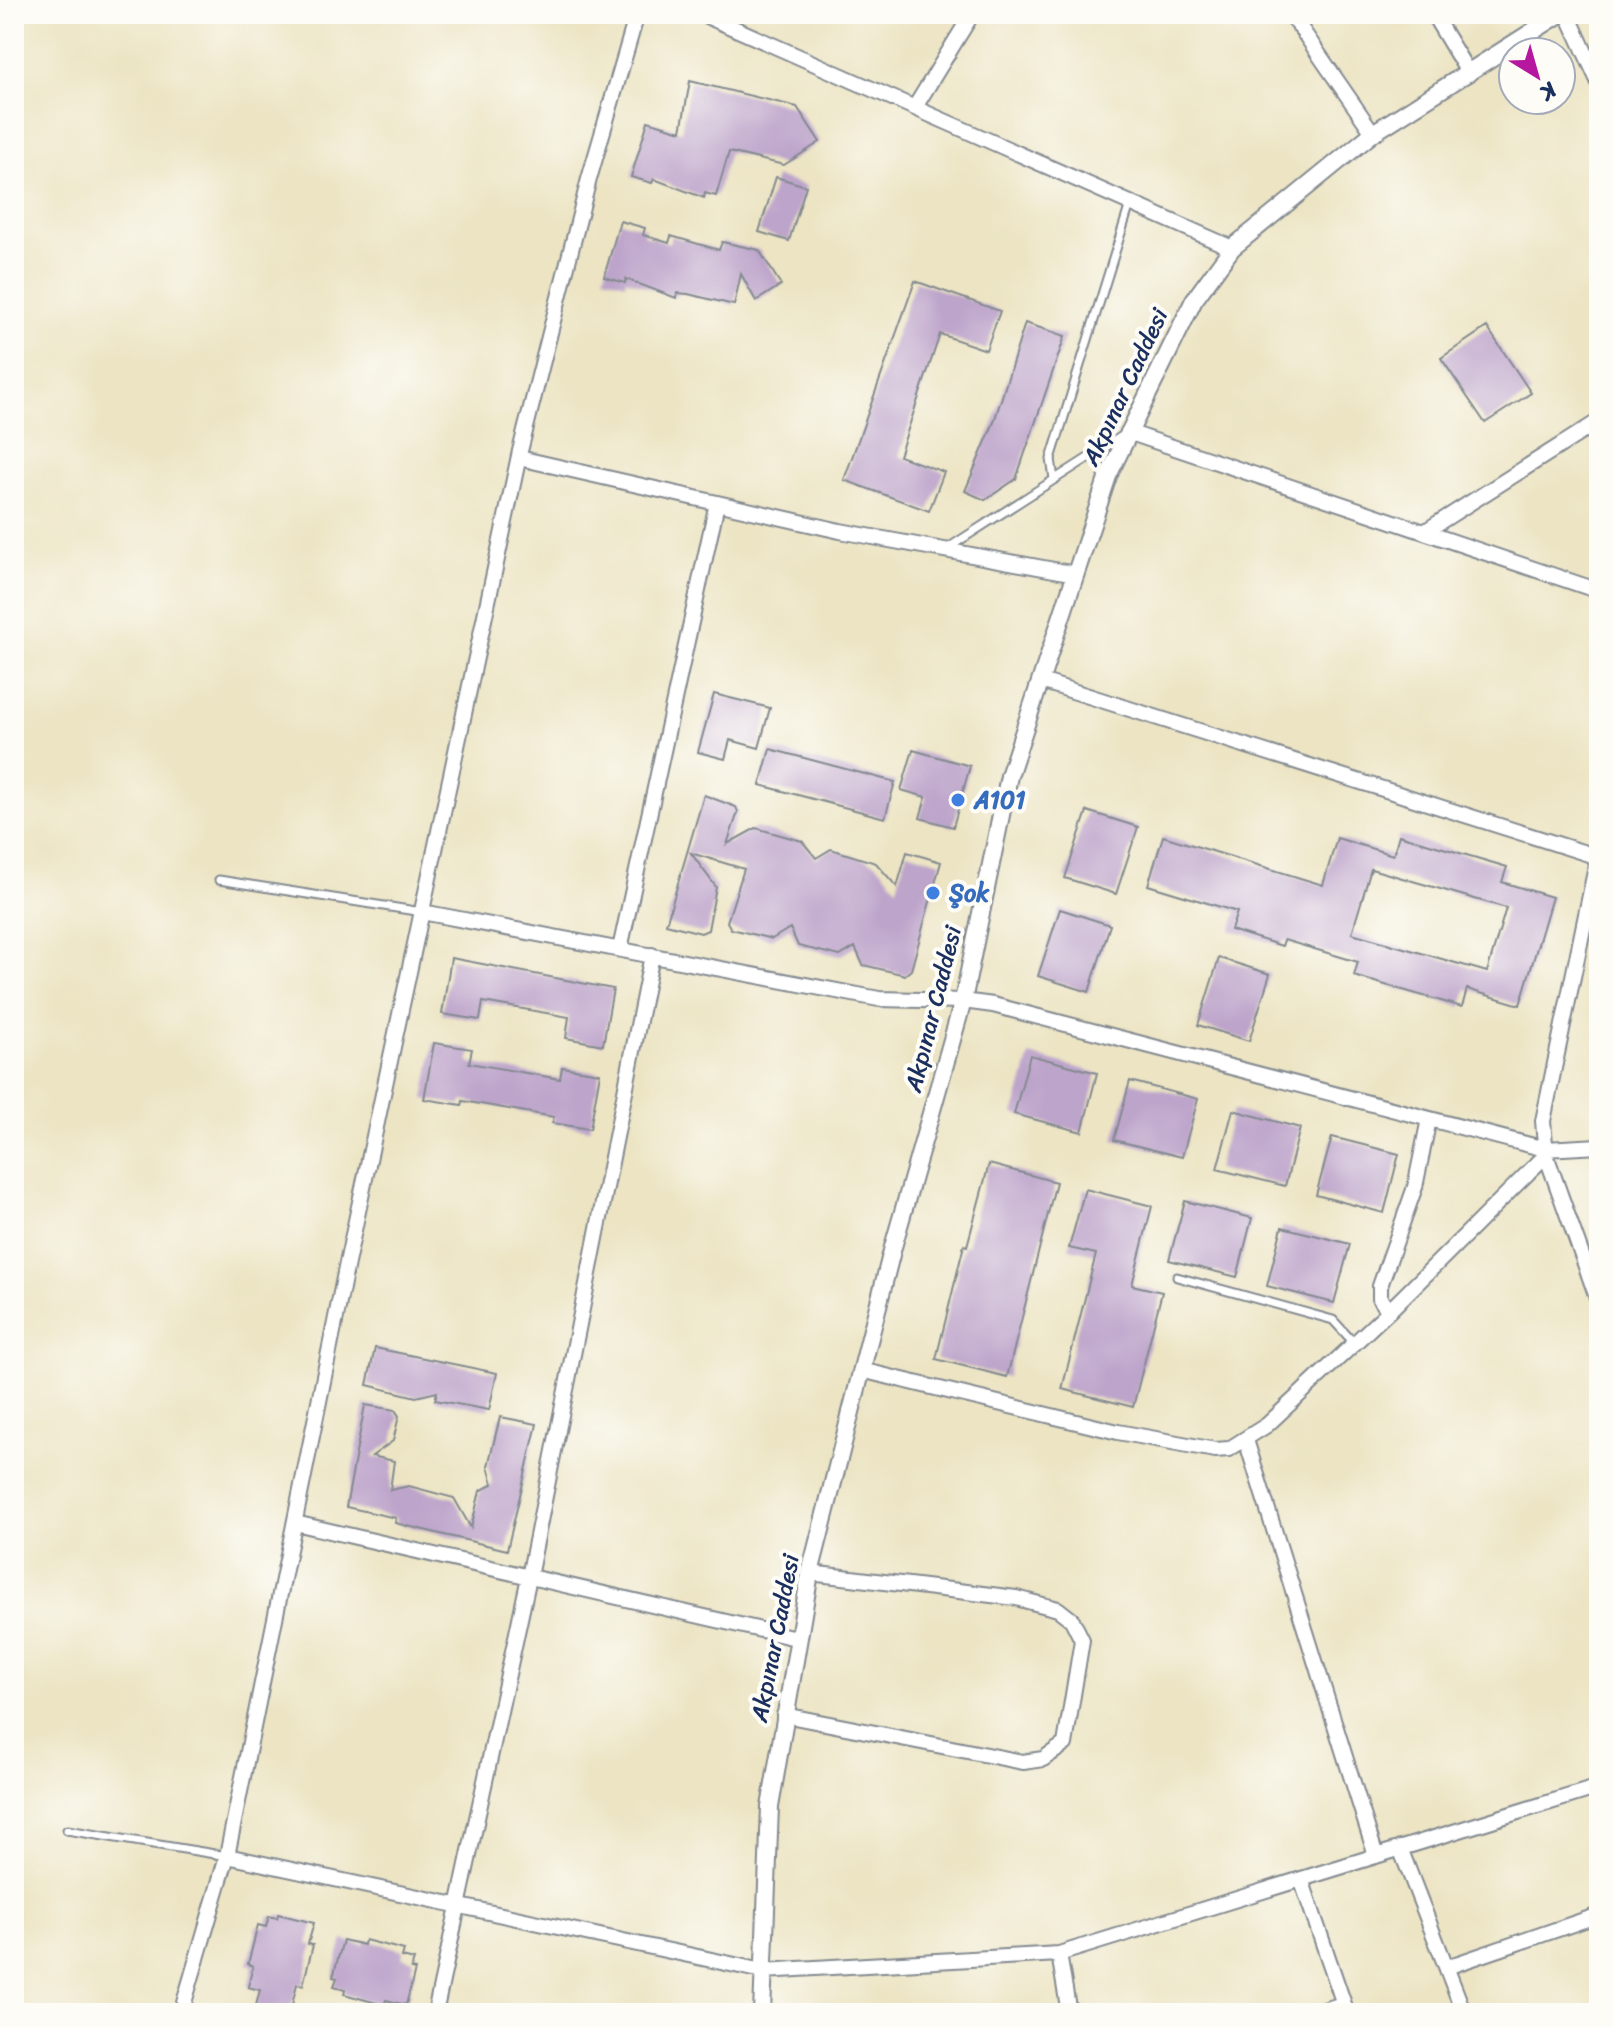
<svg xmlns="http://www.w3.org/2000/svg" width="1613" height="2027" font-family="Sriracha,sans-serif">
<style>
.building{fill:#bda4cb;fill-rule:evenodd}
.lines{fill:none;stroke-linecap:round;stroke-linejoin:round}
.service-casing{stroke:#848a90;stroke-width:11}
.minor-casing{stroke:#848a90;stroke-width:18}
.tertiary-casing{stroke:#848a90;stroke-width:20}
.service{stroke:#fff;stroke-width:7}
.minor{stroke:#fff;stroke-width:14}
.tertiary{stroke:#fff;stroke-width:16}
.shop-dot{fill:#3f7fe0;stroke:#fdfcf7;stroke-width:3}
.labels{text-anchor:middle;stroke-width:8;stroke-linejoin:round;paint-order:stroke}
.street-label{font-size:24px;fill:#1b2f5e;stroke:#fdfcf7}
.shop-label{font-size:24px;font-weight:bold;fill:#366cbe;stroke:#fdfcf7;text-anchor:start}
</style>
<rect width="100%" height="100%" fill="#fdfcf7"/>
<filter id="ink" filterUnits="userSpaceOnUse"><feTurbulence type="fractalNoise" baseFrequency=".0125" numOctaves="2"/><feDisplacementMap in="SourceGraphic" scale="16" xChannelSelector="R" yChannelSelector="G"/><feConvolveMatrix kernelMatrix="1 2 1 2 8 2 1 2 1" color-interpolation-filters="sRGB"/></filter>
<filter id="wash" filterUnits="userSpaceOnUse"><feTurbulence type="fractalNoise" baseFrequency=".006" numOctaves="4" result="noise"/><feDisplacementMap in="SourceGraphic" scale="32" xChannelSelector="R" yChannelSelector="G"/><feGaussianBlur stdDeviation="1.8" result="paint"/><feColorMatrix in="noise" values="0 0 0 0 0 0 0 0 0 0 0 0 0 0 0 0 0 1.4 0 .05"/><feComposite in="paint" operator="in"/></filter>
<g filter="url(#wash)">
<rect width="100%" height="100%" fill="#ece4c3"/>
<g id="blocks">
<!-- building -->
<path class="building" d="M690,81L797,107L820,142L784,165L729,152L716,196L705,193L704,198L654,179L652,183L631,177L648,121L681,131Z
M776,177L806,186L789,241L759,232Z
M620,221L645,228L643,235L669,243L671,236L719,250L722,242L759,250L781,285L756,301L741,274L734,305L688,294L677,293L676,298L626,279L625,283L604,277Z
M915,281L1000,311L986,350L940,334L899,456L944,472L929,511L844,480Z
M1025,323L1065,336L1016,479L985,500L965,491L994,422Z
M1487,327L1531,393L1485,423L1441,358Z
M714,694L770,708L759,748L730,740L725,759L698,752Z
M770,749L895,782L885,818L760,785Z
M913,750L970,766L953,827L920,818L926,797L901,790Z
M704,795L736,807L738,812L727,844L756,828L802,841L816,858L831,849L876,863L897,887L907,852L941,862L911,970L905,975L863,965L855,947L840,956L798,946L790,928L772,939L731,929L727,922L744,869L691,853L716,887L708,930L701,933L666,924Z
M1087,811L1138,827L1116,894L1065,878Z
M1399,835L1507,867L1502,882L1552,897L1520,1005L1467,989L1462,1007L1354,976L1358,962L1284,940L1282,946L1231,930L1237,912L1148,885L1163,836L1323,885L1337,838L1393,855ZM1371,869L1506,908L1487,972L1352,933Z
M1060,909L1110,925L1089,992L1038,976Z
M451,958L613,989L603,1045L566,1038L569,1017L483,1002L480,1020L442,1014Z
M1219,958L1270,974L1249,1041L1198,1025Z
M434,1043L472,1049L469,1063L560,1079L562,1067L600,1073L590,1129L552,1123L554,1117L463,1101L462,1105L424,1099Z
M1030,1055L1097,1073L1082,1132L1014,1114Z
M1130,1081L1198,1099L1182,1157L1114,1140Z
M1233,1110L1300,1128L1285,1186L1217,1169Z
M1332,1137L1399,1154L1384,1213L1316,1195Z
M989,1164L1056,1182L1007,1377L936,1359L964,1245L967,1246Z
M1085,1189L1152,1206L1132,1285L1162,1292L1133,1407L1062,1389L1096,1254L1069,1248Z
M1185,1201L1252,1218L1237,1277L1169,1260Z
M1282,1227L1350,1244L1334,1303L1267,1286Z
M375,1348L497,1373L489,1410L435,1400L437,1392L416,1397L367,1385Z
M365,1405L395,1410L399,1416L393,1441L372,1456L394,1461L390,1490L409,1486L454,1498L471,1528L480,1491L493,1484L488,1466L500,1417L537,1424L507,1550L395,1523L396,1518L346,1507Z
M278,1914L314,1923L308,1944L313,1945L303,1985L297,1984L290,2013H254L260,1990L248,1987L253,1966L248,1964L258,1925L266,1927L269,1916L277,1918Z
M343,1940L364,1945L365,1940L404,1950L402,1957L414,1960L411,1969L415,1970L406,2005L386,2000L384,2005L344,1994L345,1989L334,1986L337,1978L333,1977Z"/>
</g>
</g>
<g filter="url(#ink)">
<use href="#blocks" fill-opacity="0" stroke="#848a90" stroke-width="2"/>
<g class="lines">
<defs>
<path id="service" d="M1054,479L1051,459L1130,204
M948,548L1122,436
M219,880L422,912
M1177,1277L1333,1320L1355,1344
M67,1830L227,1856"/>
<path id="minor" d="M702,14L1232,248
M1291,14L1373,133
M1433,14L1469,74
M1569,17L1599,83
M915,107L972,14
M1128,432L1599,591
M519,458L840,531L1076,574
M1424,532L1599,421
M1041,681L1598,857
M1599,852L1543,1121L1546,1155L1599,1303
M422,912L879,999L963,1001L993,1005L1545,1149L1599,1146
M620,949L717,503
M1389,1311L1380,1299V1286L1415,1187L1429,1119
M861,1370L1118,1432L1215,1450L1229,1449L1267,1425L1389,1311L1546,1155
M1246,1440L1376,1856
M295,1523L796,1638
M784,1715L1023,1762L1043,1759L1065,1744L1082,1640L1072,1620L1058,1609L1016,1598L810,1573
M1400,1848L1464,2013
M227,1856L763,1971L1059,1954L1599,1787
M1301,1879L1347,2013
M1059,1954L1069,2013
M1447,1967L1599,1915
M181,2013L227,1856L347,1263L520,451L589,179L637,14
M435,2013L529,1577L652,955
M1314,2013L1343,2004"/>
<path id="tertiary" d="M762,2013L770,1807L810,1573L893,1247L963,1001L1009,776L1108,476L1194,300L1232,248L1373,133L1560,14"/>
</defs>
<!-- service casing -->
<use href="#service" class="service-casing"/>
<!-- minor casing -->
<use href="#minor" class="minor-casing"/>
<!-- tertiary casing -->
<use href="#tertiary" class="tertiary-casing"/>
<!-- service -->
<use href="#service" class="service"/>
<!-- minor -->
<use href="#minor" class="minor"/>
<!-- tertiary -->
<use href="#tertiary" class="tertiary"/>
</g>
</g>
<!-- markers -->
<g class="shop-dot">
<circle cx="958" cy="800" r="8"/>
<circle cx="933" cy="893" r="8"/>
</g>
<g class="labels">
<!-- street labels -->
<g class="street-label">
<text transform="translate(1125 387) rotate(-65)" y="8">Akpınar Caddesi</text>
<text transform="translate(933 1009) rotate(-76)" y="8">Akpınar Caddesi</text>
<text transform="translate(775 1638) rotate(-79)" y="8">Akpınar Caddesi</text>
</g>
<!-- shop labels -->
<g class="shop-label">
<text x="974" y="808">A101</text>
<text x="949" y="901">Şok</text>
</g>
</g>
<!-- margin -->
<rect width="1613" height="2027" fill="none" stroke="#fdfcf7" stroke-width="48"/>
<!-- north arrow -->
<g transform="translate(1537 76) rotate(143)"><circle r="38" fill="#fdfcf7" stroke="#a3aaba" stroke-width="2"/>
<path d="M0-6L14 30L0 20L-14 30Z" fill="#b5179e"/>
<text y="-12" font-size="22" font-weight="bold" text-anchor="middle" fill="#1b2f5e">K</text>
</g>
</svg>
